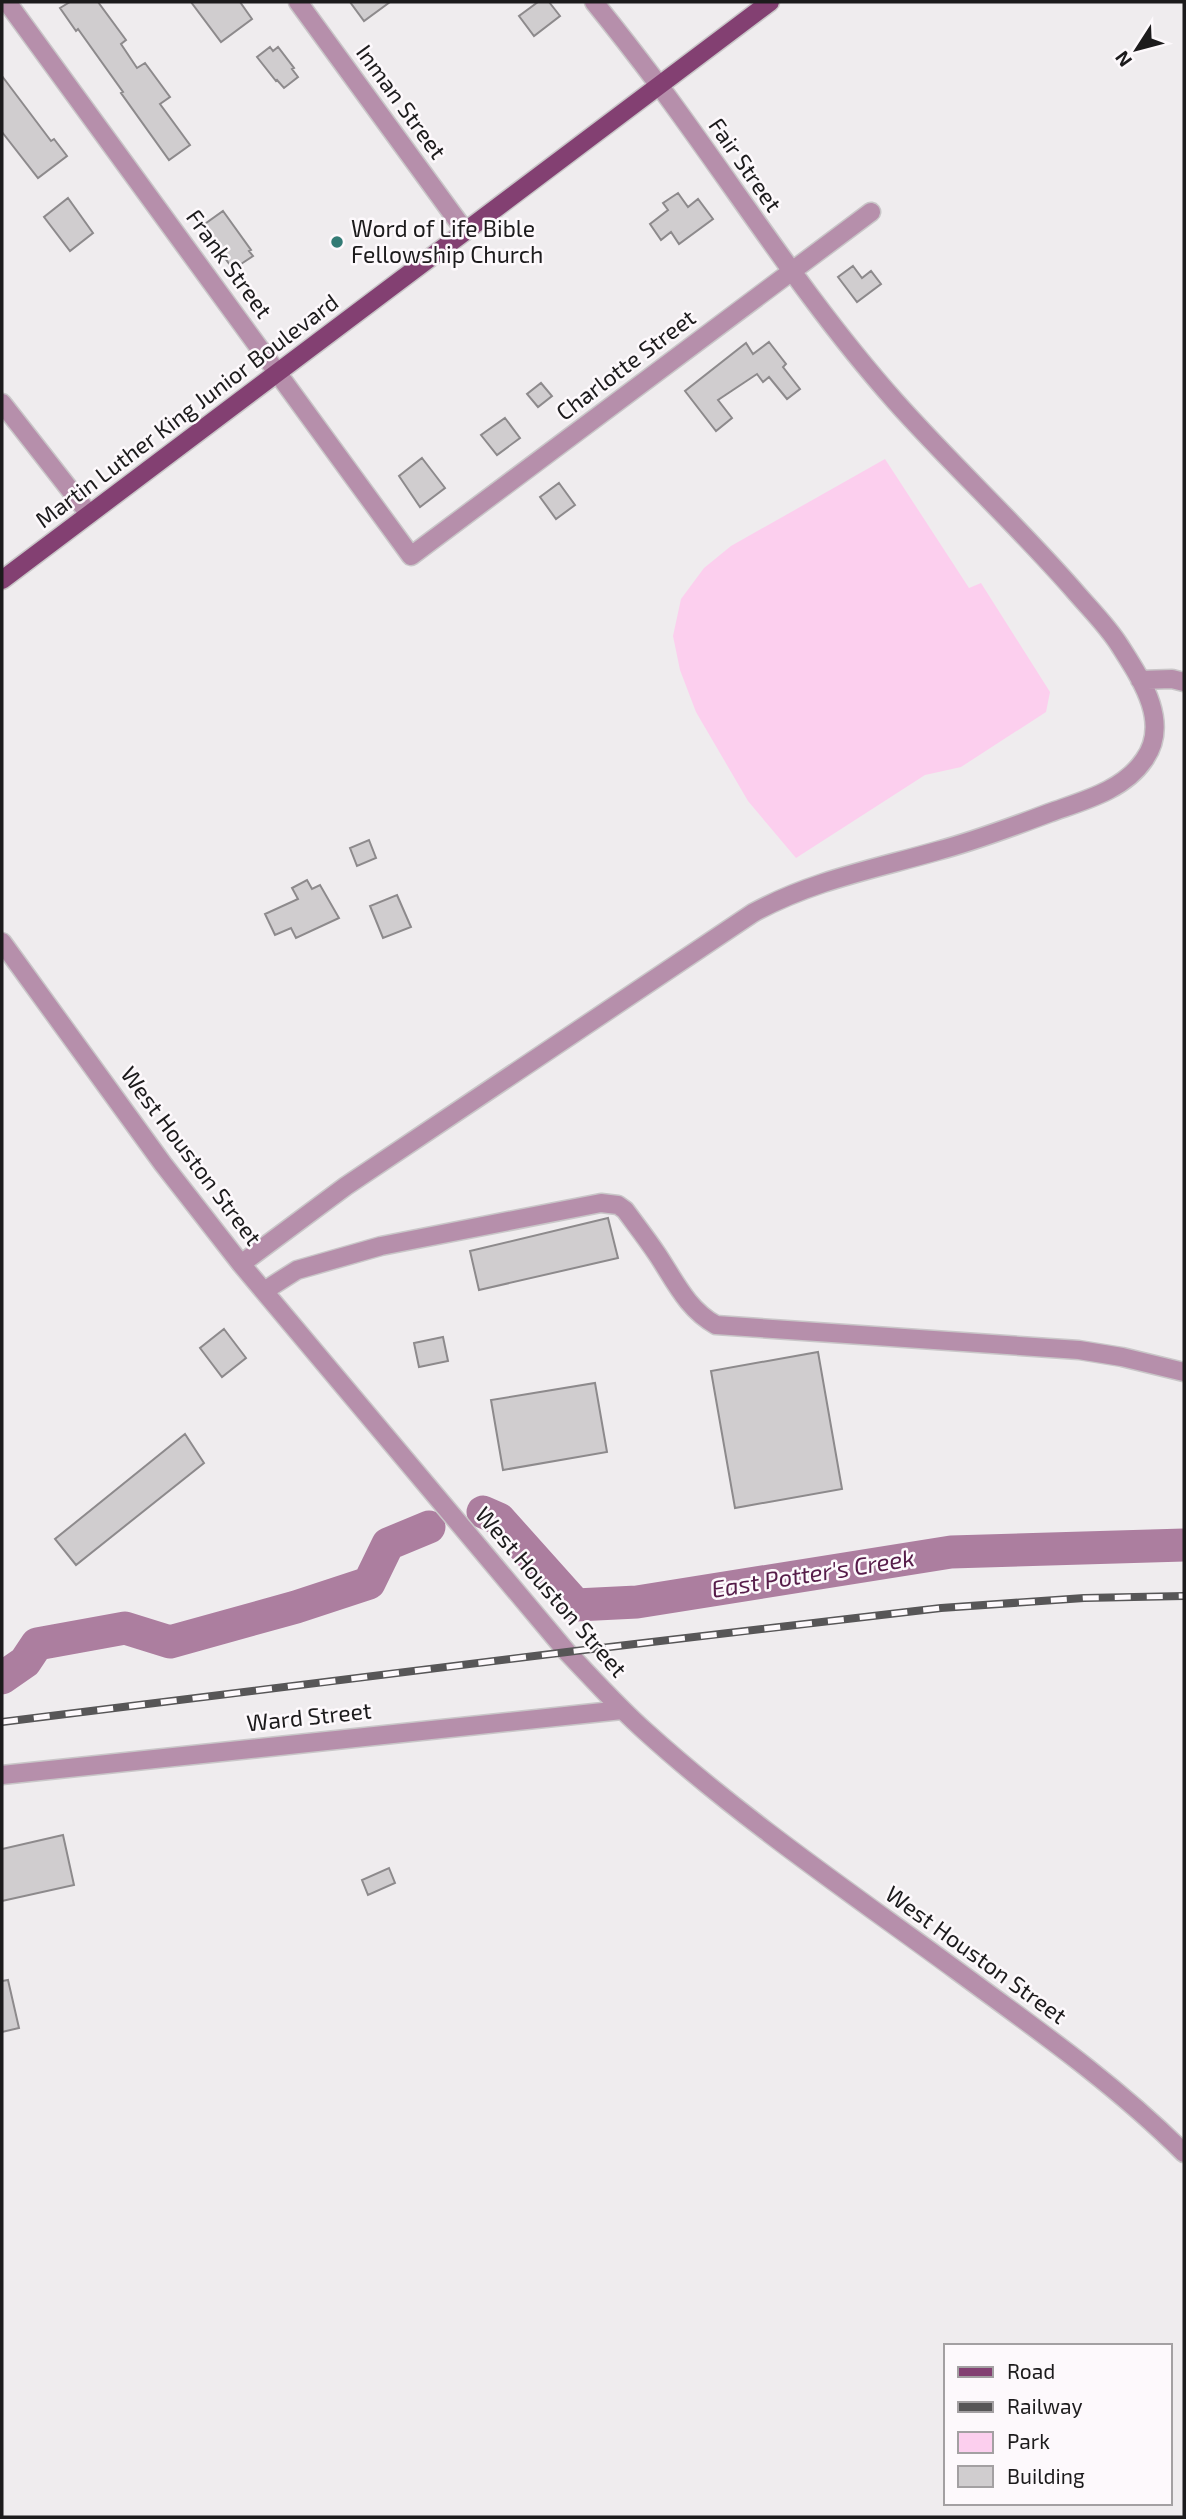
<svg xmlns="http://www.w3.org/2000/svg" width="1186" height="2519" font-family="'Exo 2',sans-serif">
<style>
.green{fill:#fccfee}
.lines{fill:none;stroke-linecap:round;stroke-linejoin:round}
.river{stroke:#ac7e9f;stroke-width:33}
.building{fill:#d0cdcf;stroke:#8d8a8c;stroke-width:2}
.minor-casing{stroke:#c9c6c8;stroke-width:21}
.major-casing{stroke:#c9c6c8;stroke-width:21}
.minor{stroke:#b68fab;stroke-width:18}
.major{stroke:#834072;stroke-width:18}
.rail-casing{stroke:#575657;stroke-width:8}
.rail{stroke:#fdf9fc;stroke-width:5;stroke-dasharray:16;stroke-linecap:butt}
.poi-dot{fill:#337b75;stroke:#fdf9fc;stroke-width:2.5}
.labels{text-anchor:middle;stroke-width:5;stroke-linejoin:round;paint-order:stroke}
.street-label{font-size:23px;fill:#1c1b1c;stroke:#fdf9fc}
.poi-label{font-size:23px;fill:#1c1b1c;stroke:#fdf9fc;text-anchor:start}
.water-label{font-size:24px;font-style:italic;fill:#561c49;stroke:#fdf9fc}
</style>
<rect width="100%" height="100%" fill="#efecee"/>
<!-- green -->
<path class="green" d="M885,459L969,588L981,583L1050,692L1046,712L961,767L925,775L796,858L748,801L696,712L680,670L673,636L681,599L704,568L731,546Z"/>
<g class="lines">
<!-- river -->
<path class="river" d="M483,1512L499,1519L576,1605L637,1602L951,1552L1184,1545
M2,1678L25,1662L37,1644L125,1628L170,1642L296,1607L369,1583L388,1544L429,1527"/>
</g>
<!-- building -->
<path class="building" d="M70,2H98L126,40L121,44L137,68L145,63L170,97L160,104L190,145L169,160L121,93L123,92L78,29L76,31L60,8Z
M191,2H240L252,19L221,42Z
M350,2H390L364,21Z
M538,2H549L560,16L534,36L519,16Z
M270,47L273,51L278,47L294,68L292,69L298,77L284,88L277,80L276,81L257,57Z
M2,76L51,141L54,139L67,156L38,178L2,132Z
M678,193L688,207L698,199L713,219L679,244L671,232L661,240L650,224L668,210L663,203Z
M68,198L93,233L70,251L44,217Z
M223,211L251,250L249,251L253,256L235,268L231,263L230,265L202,226Z
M853,266L862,278L871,271L881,284L857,302L838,277Z
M769,342L786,364L783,367L800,389L787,399L769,377L763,382L757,374L718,400L732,418L716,431L685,391L746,343L753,354Z
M541,383L552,396L538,407L527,394Z
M505,418L520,438L497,455L481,435Z
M422,458L445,488L420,507L399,476Z
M559,483L575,505L556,519L540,497Z
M369,840L376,858L357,866L350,848Z
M307,880L312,889L320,885L339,918L296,938L291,928L275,935L265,914L298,899L292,888Z
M397,895L411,927L383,938L370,906Z
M608,1218L618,1258L479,1290L470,1251Z
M224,1329L246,1358L222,1377L200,1348Z
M443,1337L448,1361L419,1367L414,1343Z
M818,1352L842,1489L735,1508L711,1371Z
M595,1383L607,1452L503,1470L491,1400Z
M185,1434L204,1463L76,1565L55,1539Z
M63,1835L74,1885L2,1901V1849Z
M389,1868L395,1883L368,1895L362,1880Z
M8,1980L19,2028L2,2032V1981Z"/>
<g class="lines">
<defs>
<path id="minor" d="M7,2L411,556L871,212
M298,2L465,231
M2,403L89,514
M1140,680L1172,679L1184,682
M2,942L163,1164L241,1264L567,1652C592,1678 617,1706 645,1731C742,1819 851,1893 956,1970C1035,2028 1115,2084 1184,2153
M241,1264L346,1186L753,913C811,881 874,869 937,851C975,841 1012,827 1049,813C1082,801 1123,791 1144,760C1171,723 1141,679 1120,646C1107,625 1088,607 1072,588C1015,523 952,465 895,401C807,302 737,190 658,84C637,56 616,29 594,2
M264,1291L297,1270L381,1246L601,1203L618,1205L625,1210C636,1225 647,1239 657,1254C675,1281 687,1309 716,1325L1079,1350L1122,1357L1184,1372
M2,1775L622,1710"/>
<path id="major" d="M2,580L770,2"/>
</defs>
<!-- minor casing -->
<use href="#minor" class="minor-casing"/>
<!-- major casing -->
<use href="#major" class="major-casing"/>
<!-- minor -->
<use href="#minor" class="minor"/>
<!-- major -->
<use href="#major" class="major"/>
<defs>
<path id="rail" d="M2,1722L567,1652L941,1608L1084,1598L1184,1596"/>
</defs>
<!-- rail casing -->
<use href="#rail" class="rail-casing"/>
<!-- rail -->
<use href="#rail" class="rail"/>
</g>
<!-- markers -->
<circle class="poi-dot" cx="337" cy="242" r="7"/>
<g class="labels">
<!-- street labels -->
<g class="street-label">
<text transform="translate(401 102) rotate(54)" y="8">Inman Street</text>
<text transform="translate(745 165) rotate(55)" y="8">Fair Street</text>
<text transform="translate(229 264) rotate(54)" y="8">Frank Street</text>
<text transform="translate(626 365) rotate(-37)" y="8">Charlotte Street</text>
<text transform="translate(187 411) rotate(-37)" y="8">Martin Luther King Junior Boulevard</text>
<text transform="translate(191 1156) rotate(53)" y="8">West Houston Street</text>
<text transform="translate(551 1592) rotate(49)" y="8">West Houston Street</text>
<text transform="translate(309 1717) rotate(-6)" y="8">Ward Street</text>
<text transform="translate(976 1955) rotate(36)" y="8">West Houston Street</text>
</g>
<!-- poi labels -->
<g class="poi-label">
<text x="351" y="237">Word of Life Bible<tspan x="351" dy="26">Fellowship Church</tspan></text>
</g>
<!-- water labels -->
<g class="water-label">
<text transform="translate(813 1574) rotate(-9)" y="8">East Potter's Creek</text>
</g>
</g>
<!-- border -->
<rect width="1186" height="2519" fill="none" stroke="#1c1b1c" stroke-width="7"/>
<!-- legend -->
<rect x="944" y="2344" width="228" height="161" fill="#fdf9fc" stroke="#a3a0a2" stroke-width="2"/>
<rect x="958" y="2367" width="35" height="10" fill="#834072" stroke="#a3a0a2" stroke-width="2"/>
<text x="1007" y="2379" font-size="21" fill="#1c1b1c">Road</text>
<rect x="958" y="2402" width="35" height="10" fill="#575657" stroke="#a3a0a2" stroke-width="2"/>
<text x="1007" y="2414" font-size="21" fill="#1c1b1c">Railway</text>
<rect x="958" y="2432" width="35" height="21" fill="#fccfee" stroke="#a3a0a2" stroke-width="2"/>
<text x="1007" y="2449" font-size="21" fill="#1c1b1c">Park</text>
<rect x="958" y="2466" width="35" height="21" fill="#d0cdcf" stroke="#a3a0a2" stroke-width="2"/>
<text x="1007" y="2484" font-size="21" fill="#1c1b1c">Building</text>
<!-- north arrow -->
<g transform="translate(1137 49) rotate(234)" stroke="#fdf9fc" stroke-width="5" paint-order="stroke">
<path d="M0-5L12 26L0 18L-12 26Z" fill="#1c1b1c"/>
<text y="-10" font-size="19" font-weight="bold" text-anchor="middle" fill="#1c1b1c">N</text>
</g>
</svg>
